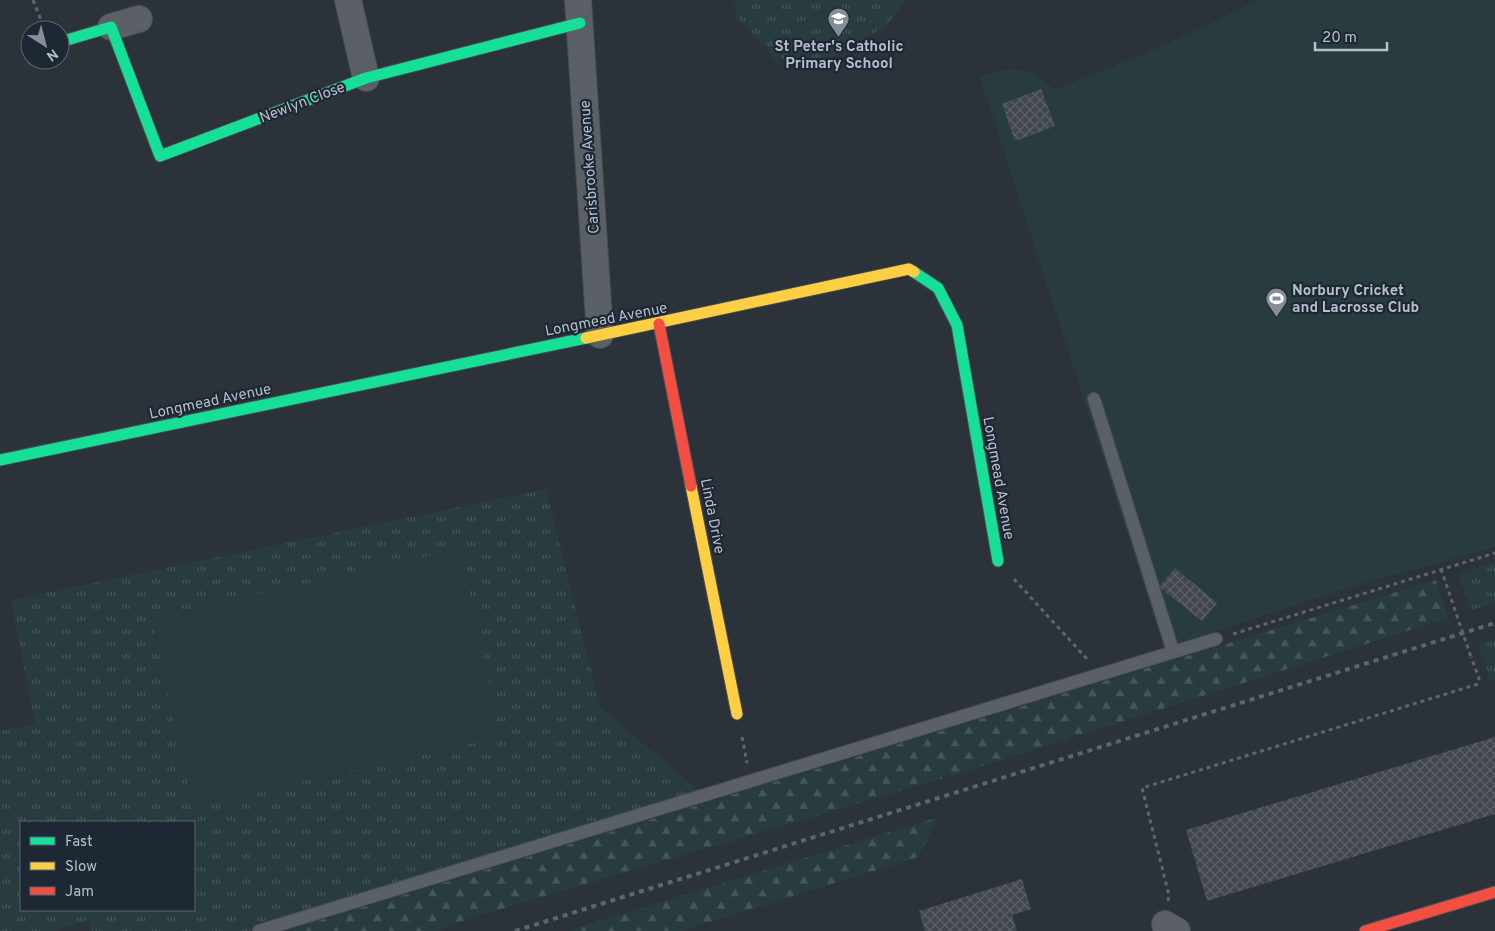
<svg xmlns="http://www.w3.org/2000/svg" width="1495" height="931" font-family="Overpass,sans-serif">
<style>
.grass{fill:url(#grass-tufts);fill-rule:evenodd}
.forest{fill:url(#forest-firs)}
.pitch{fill:#283c3f}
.building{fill:url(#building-cross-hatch)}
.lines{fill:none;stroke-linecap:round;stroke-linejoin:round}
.lane-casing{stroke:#494e54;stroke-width:14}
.street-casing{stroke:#494e54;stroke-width:28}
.fast-casing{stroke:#494e54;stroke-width:13}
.slow-casing{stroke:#494e54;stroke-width:13}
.jam-casing{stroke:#494e54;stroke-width:13}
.path{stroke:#5e656b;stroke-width:3;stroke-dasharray:4 4;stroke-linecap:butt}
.lane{stroke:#5b6067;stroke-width:12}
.street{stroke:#5b6067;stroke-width:26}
.fast{stroke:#16e098;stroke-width:11}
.slow{stroke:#ffcf43;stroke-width:11}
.jam{stroke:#f24e42;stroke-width:11}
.rail{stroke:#5f646a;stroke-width:4;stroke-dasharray:5 5;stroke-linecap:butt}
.path-bridge{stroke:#5e656b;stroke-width:3;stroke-dasharray:4 4;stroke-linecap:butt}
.labels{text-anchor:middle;stroke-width:4.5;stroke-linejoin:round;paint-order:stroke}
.poi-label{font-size:15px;font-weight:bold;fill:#b5beca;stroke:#1e2834}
.street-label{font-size:15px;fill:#b5beca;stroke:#1e2834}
</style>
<defs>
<pattern id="grass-tufts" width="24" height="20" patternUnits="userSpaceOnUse" patternTransform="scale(1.25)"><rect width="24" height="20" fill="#283c3f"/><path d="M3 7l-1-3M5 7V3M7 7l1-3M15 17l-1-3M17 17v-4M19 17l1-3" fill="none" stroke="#455659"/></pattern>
<pattern id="forest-firs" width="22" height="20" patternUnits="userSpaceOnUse" patternTransform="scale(1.25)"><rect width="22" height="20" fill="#283c3f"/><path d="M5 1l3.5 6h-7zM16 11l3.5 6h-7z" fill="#455659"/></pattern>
<pattern id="building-cross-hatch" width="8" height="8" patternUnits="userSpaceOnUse" patternTransform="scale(1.25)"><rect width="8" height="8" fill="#42474e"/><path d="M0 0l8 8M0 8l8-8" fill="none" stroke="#5b6066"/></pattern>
</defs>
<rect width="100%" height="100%" fill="#2b3239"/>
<!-- grass -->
<path class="grass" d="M735,0H905L887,25L833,57L776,60L736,16Z
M546,489L601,708L704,795L263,931H91L89,920L53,931H0V731L35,724L11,600ZM21,822H194V910H21Z
M1495,562V603L1471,610L1458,574Z
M1495,640V679L1490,681L1478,645Z"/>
<!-- forest -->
<path class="forest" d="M1436,580L1448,618L957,774L474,917L437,931H285Z
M939,817L918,857L681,931H567Z"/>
<!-- pitch -->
<path class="pitch" d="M1258,0H1495V547C1454,560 1412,569 1371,581C1301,602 1233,626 1164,648L980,77C1000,69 1021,64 1040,78C1046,81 1049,88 1056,89C1125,63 1192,34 1258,0Z
M460,549L501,737L193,806L151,618Z"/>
<!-- building -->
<path class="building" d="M1041,89L1055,126L1015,141L1002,104Z
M1175,568L1217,603L1202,621L1159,587Z
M1495,737V814L1207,901L1186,830Z
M1022,879L1031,909L1012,915L1017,931H925L919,911Z"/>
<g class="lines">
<defs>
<path id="lane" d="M1094,399L1173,651
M259,931L1216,639"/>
<path id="street" d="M348,0L366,78
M578,0L600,335
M111,27L139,19
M1165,924L1177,931"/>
<path id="fast" d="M60,42L111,27L160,156L366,78L580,23
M914,272L938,288L957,325L998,561
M0,460L586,338"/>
<path id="slow" d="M586,338L909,269L914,272
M691,486L737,714"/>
<path id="jam" d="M659,324L691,486
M1365,931L1495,892"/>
</defs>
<!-- lane casing -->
<use href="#lane" class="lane-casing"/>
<!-- street casing -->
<use href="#street" class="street-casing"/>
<!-- fast casing -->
<use href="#fast" class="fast-casing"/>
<!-- slow casing -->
<use href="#slow" class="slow-casing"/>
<!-- jam casing -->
<use href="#jam" class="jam-casing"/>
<!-- path -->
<path class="path" d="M33,0L43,25
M1014,579L1087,659
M1233,634L1495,553
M742,737L747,763
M1168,901L1169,895L1142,788L1478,684L1479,678L1471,657"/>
<!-- lane -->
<use href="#lane" class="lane"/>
<!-- street -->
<use href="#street" class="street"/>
<!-- fast -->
<use href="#fast" class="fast"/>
<!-- slow -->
<use href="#slow" class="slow"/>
<!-- jam -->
<use href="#jam" class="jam"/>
<!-- rail -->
<path class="rail" d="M515,931L1495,623"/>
<!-- path-bridge -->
<path class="path-bridge" d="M1441,569L1471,657"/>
</g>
<!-- icons -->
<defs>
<symbol id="school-pin" viewBox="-11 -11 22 30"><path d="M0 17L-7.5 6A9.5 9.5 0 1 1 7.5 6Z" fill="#858d97" stroke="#1e2834"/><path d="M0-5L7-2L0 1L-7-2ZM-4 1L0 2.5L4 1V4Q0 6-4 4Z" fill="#fff"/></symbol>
<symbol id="stadium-pin" viewBox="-11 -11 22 30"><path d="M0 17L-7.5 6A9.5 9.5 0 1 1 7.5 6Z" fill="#858d97" stroke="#1e2834"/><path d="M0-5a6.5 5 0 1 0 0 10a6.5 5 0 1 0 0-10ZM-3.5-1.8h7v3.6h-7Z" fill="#fff"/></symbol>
</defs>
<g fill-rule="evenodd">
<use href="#school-pin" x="826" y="6" width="25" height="34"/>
<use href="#stadium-pin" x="1264" y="286" width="25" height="34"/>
</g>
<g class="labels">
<!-- poi labels -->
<g class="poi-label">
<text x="839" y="51">St Peter's Catholic<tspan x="839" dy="17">Primary School</tspan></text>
<text x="1292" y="295" text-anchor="start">Norbury Cricket<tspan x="1292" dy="17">and Lacrosse Club</tspan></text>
</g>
<!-- street labels -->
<g class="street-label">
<text transform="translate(302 102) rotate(-21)" y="5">Newlyn Close</text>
<text transform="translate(589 167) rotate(-94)" y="5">Carisbrooke Avenue</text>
<text transform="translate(606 319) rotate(-11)" y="5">Longmead Avenue</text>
<text transform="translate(210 401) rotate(-12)" y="5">Longmead Avenue</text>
<text transform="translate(999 478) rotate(80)" y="5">Longmead Avenue</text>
<text transform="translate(713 516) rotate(79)" y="5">Linda Drive</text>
</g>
</g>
<!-- legend -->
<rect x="20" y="821" width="175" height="90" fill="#1e2834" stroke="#5a6470"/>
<rect x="30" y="837" width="25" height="8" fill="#16e098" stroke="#5a6470"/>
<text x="65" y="846" font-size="15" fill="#b5beca">Fast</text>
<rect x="30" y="862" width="25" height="8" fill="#ffcf43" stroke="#5a6470"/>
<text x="65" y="871" font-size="15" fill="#b5beca">Slow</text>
<rect x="30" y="887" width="25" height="8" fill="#f24e42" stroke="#5a6470"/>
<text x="65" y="896" font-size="15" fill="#b5beca">Jam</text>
<!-- north arrow -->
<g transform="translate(45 45) rotate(144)"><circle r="24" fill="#1e2834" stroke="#5a6470"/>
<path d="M0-4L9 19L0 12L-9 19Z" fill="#858d97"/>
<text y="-8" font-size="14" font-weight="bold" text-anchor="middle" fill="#b5beca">N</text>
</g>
<!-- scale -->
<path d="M1315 42v8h72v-8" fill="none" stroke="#b5beca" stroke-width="2.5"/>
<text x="1322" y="42" font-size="15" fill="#b5beca" stroke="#1e2834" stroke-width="4" paint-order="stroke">20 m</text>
</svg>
